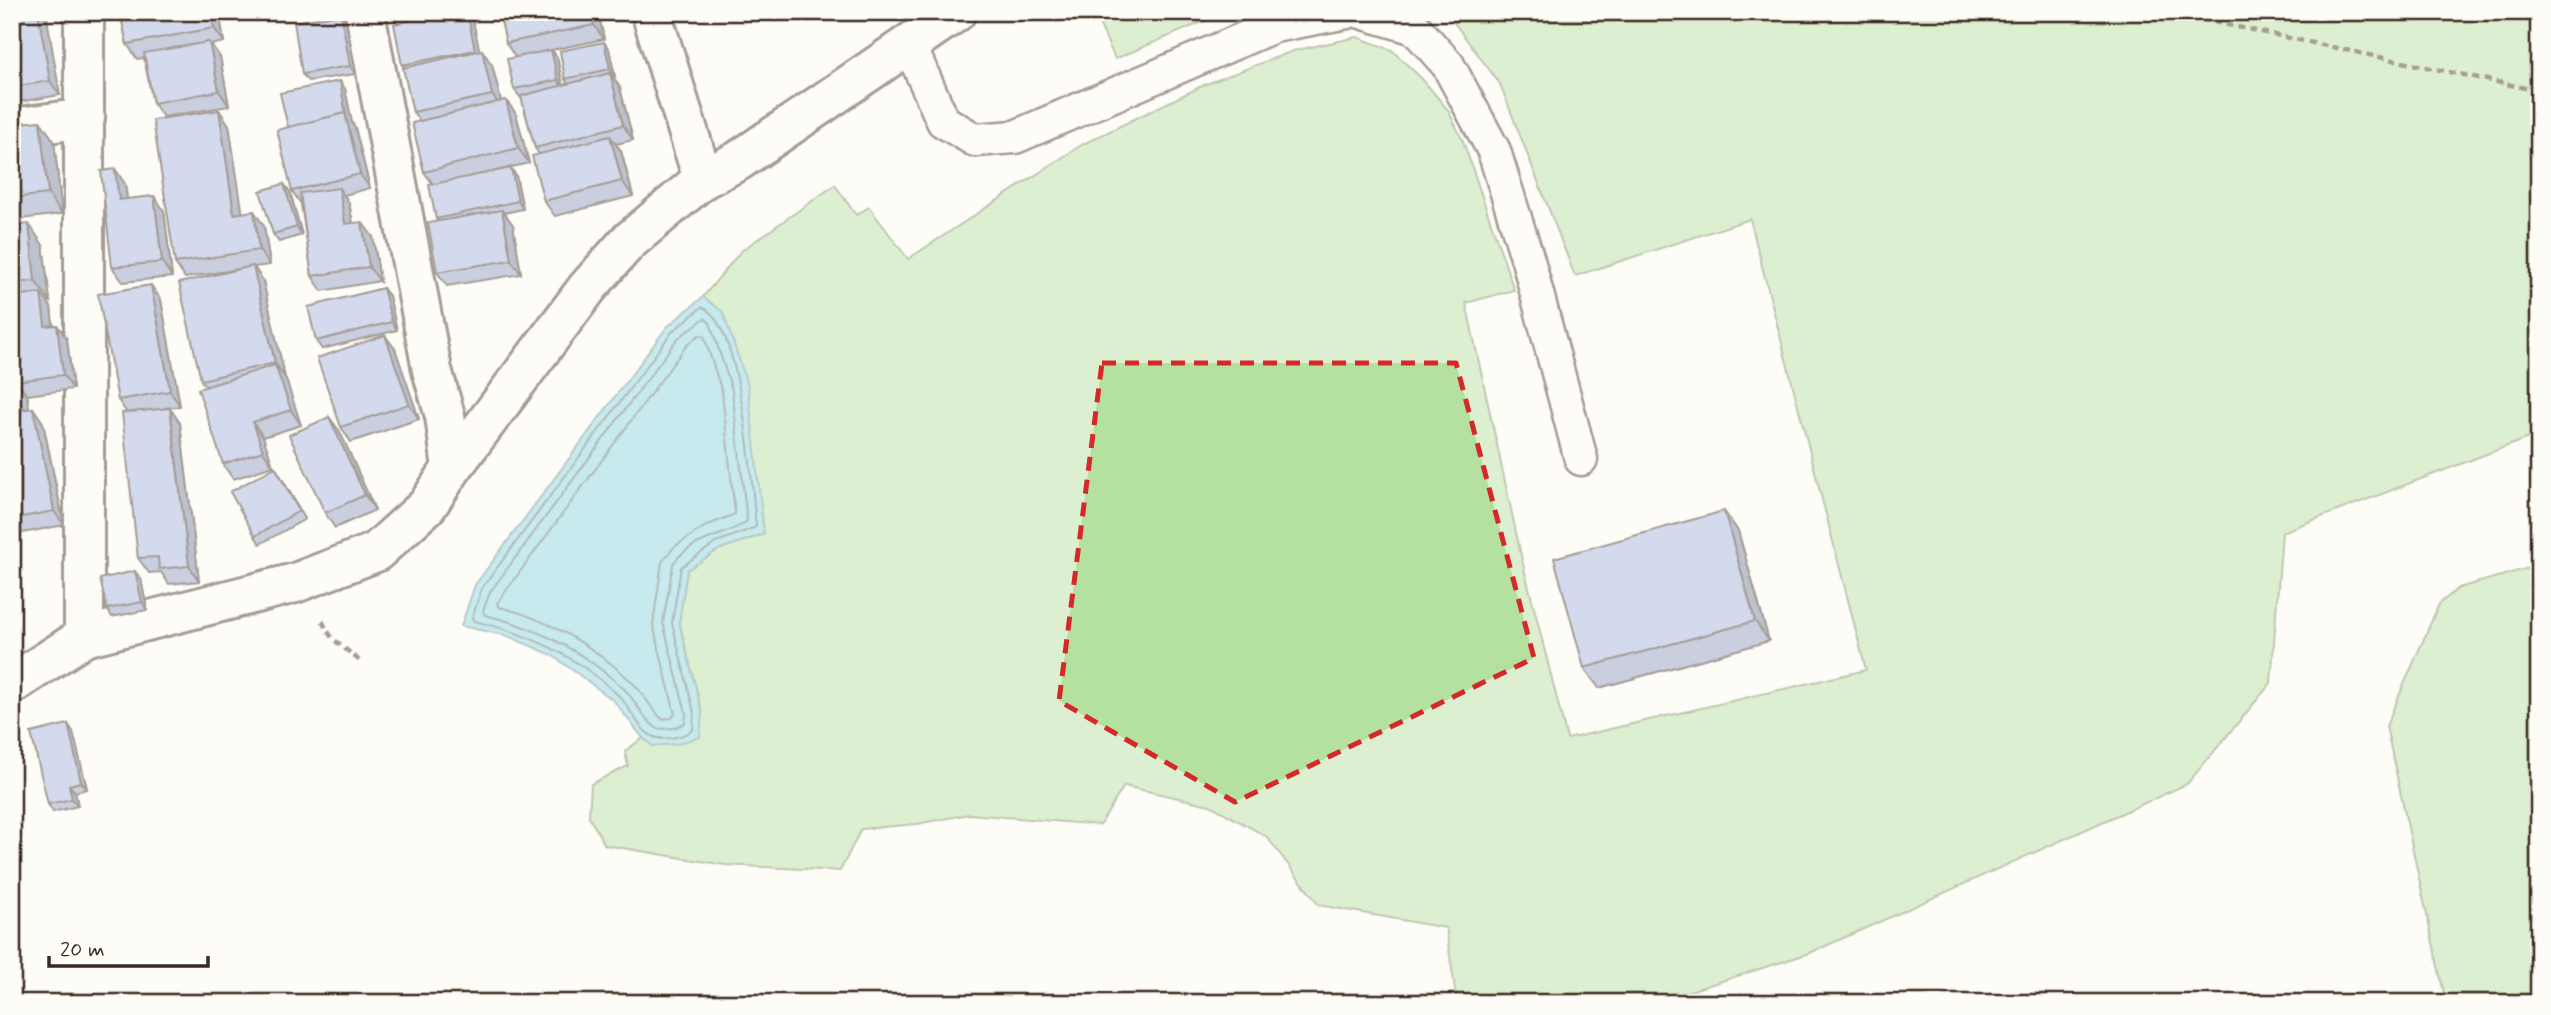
<svg xmlns="http://www.w3.org/2000/svg" width="2551" height="1015" font-family="Mynerve,sans-serif">
<style>
.green{fill:#b4e19f;stroke:#78865e;stroke-width:2}
.water{fill:#84d4e1;stroke:#679093;stroke-width:2}
.lines{fill:none;stroke-linecap:round;stroke-linejoin:round}
.shore{stroke:#586e6c;stroke-width:2}
.service-casing{stroke:#3b2a1e;stroke-width:37}
.minor-casing{stroke:#3b2a1e;stroke-width:44}
.path{stroke:#3b2a1e;stroke-width:4.5;stroke-dasharray:7 5;stroke-linecap:butt}
.service{stroke:#fdfcf7;stroke-width:32}
.minor{stroke:#fdfcf7;stroke-width:38}
.wall{fill:#8a99c2;stroke:#3b2a1e;stroke-width:2}
.shaded-wall{fill:#707d9e;stroke:#3b2a1e;stroke-width:2}
.building{fill:#a0b2e1;stroke:#3b2a1e;stroke-width:2}
.marked{fill:none;stroke:#d62828;stroke-width:5;stroke-dasharray:14 9;stroke-linejoin:round}
</style>
<rect width="100%" height="100%" fill="#fdfcf7"/>
<filter id="ink" filterUnits="userSpaceOnUse"><feTurbulence type="fractalNoise" baseFrequency=".0143" numOctaves="2"/><feDisplacementMap in="SourceGraphic" scale="14" xChannelSelector="R" yChannelSelector="G"/><feConvolveMatrix kernelMatrix="1 2 1 2 8 2 1 2 1" color-interpolation-filters="sRGB"/></filter>
<g filter="url(#ink)">
<!-- green -->
<path class="green" d="M1094,12H1226L1115,59Z
M1446,12H2539V434L2282,532L2271,683L2187,784L1810,953L1652,1003H1457L1446,928L1319,905L1267,837L1210,805L1124,786L1100,825L969,814L917,824L861,829L840,871L725,865L605,845L589,817L591,784L628,766L625,751L643,738L653,746L702,712L679,622L687,570L720,549L764,534L723,312L703,297L741,251L835,185L856,215L869,207L908,259L1083,144L1204,85L1293,51L1357,37L1392,50L1423,80L1448,110L1463,141L1514,290L1466,303L1522,560L1567,739L1866,670L1750,219L1575,276L1500,84Z
M2539,565V1003H2446L2386,726L2439,604L2459,588Z"/>
<!-- water -->
<path class="water" d="M703,297L723,312L748,386L764,534L720,549L687,570L679,622L702,712L700,737L676,744L653,746L643,738L613,700L552,655L508,636L461,626L475,585L667,327Z"/>
<g class="lines">
<!-- shore -->
<path class="shore" d="M702,307C742,322 752,485 756,527L717,542L681,567L672,623L694,712L693,730C685,736 663,742 652,736C637,728 630,706 618,695C577,656 528,633 474,621L472,618L482,588L672,332Z
M705,318L710,323L732,390L747,521C730,536 689,538 673,564L663,623L686,713L685,723L674,728L658,729C643,720 636,700 623,688C584,652 537,627 485,615L483,611L490,592L678,338Z
M699,335L704,336L722,392L735,514L706,526L674,547L662,562L653,624L675,714L672,718L662,719C650,708 643,692 631,681C595,647 547,618 499,607L497,603L686,346Z"/>
<defs>
<path id="service" d="M1361,12L1415,28L1448,65L1494,151L1528,260L1581,459
M909,44L943,121L975,140L1015,137L1274,26L1347,12"/>
<path id="minor" d="M84,12V637
M365,12L432,370L445,416L452,468
M651,12L703,179
M12,128L85,118
M12,684L84,637L295,583L376,552L427,506L452,468L588,287L628,242L703,179L738,161L956,12"/>
</defs>
<!-- service casing -->
<use href="#service" class="service-casing"/>
<!-- minor casing -->
<use href="#minor" class="minor-casing"/>
<!-- path -->
<path class="path" d="M2167,12L2539,91
M322,621L332,638L361,662"/>
<!-- service -->
<use href="#service" class="service"/>
<!-- minor -->
<use href="#minor" class="minor"/>
</g>
<!-- wall -->
<path class="wall" d="M12,12L60,95L12,103Z
M120,12H219L224,42L211,45L220,57L229,106L163,117L153,103L144,58L137,59L127,44Z
M397,12H425L401,18Z
M451,12H468L472,17L479,51L492,65L501,101L506,100L516,114L529,163L492,172L511,168L516,176L523,209L504,213L513,225L521,274L447,286L437,272L438,221L436,219L433,184L424,172L420,121L413,112L404,67L402,65Z
M598,12L604,39L552,50L557,57L563,85L568,84L565,79L609,49L615,77H613L620,88L633,140L616,144L621,151L633,196L555,216L544,201L539,154L535,148L521,97H520L514,89L515,57L506,43Z
M341,14L346,22L356,74L308,81L302,74Z
M345,89L352,123L355,128L370,188L344,195L349,203L353,223L373,237L380,281L322,291L312,276L301,204L292,191L288,127Z
M219,110L229,125L242,213L264,226L270,265L254,267L263,281L284,378L301,425L263,437L273,466L233,479L223,464L206,387L201,380L239,269L185,278L175,263Z
M40,121L54,141L62,214L12,220V124Z
M115,169L125,184L127,199L154,196L164,211L172,277L123,282L112,267Z
M284,184L290,192L302,235L279,242L273,234Z
M12,226L43,245L50,301H47L51,307L53,325H57L67,339L73,389L27,395L29,409L33,408L43,423L64,525L12,535Z
M383,288L389,296L397,330L322,349L316,341Z
M161,300L180,406L165,408L180,423L199,581L169,584L161,572L149,573L138,558L127,413L118,400Z
M395,349L419,419L351,442L341,427Z
M329,417L340,432L375,510L335,528L325,513Z
M275,467L305,519L260,544L255,536Z
M1738,531L1769,641L1599,688L1584,668Z
M141,579L147,610L112,617L107,609Z
M68,724L73,732L87,789L75,792L78,806L53,812L48,804Z
M12,816L19,842L12,843Z"/>
<!-- shaded-wall -->
<path class="shaded-wall" d="M38,12H46L60,95L50,81Z
M211,12H219L224,42L214,28Z
M467,12H468L472,17L481,57L475,50Z
M591,12H598L604,39L594,25Z
M341,14L346,22L356,74L350,66Z
M209,42L220,57L229,106L219,91Z
M604,42L609,49L615,77L610,69Z
M482,50L492,65L503,109L492,95Z
M551,50L557,57L563,88L558,80Z
M610,73L620,88L633,140L623,125Z
M340,81L345,89L352,123L355,128L370,188L360,174L345,113Z
M506,100L516,114L529,163L518,148Z
M219,110L229,125L245,229L234,214Z
M40,121L54,141L62,214L48,194Z
M610,136L621,151L633,196L622,181Z
M511,168L516,176L523,209L518,201Z
M115,169L125,184L129,214L119,200Z
M284,184L290,192L302,235L297,227Z
M339,188L349,203L355,239L345,224Z
M154,196L164,211L172,277L162,262Z
M502,210L513,225L521,274L511,260Z
M254,211L264,226L270,265L259,250Z
M362,222L373,237L380,281L369,267Z
M29,224L43,245L50,301L35,281Z
M253,266L263,281L285,377L275,363Z
M151,285L161,300L180,406L170,391Z
M383,288L389,296L397,330L392,322Z
M41,293L51,307L55,341L45,326Z
M57,325L67,339L73,389L63,375Z
M385,335L395,349L419,419L409,404Z
M275,365L286,379L301,425L291,410Z
M17,381L27,395L30,415L19,401Z
M33,408L43,423L64,525L54,511Z
M170,408L180,423L199,581L189,566Z
M329,417L340,432L375,510L365,495Z
M253,422L263,437L273,466L263,451Z
M275,467L280,475L305,519L299,511Z
M1724,511L1738,531L1769,641L1755,621Z
M135,571L141,579L147,610L142,602Z
M68,724L73,732L87,789L81,782Z
M69,785L75,792L78,806L72,799Z
M12,816L19,842L13,834L12,831Z"/>
<!-- building -->
<path class="building" d="M12,12H38L50,81L12,87Z
M120,12H211L214,28L127,44Z
M451,12H467L475,50L402,65L394,24Z
M499,12H591L594,25L506,43Z
M341,14L350,66L302,74L294,22Z
M209,42L219,91L153,103L144,53Z
M604,42L610,69L565,79L560,51Z
M482,50L492,95L413,112L403,68Z
M551,50L558,80L514,89L507,59Z
M610,73L623,125L535,148L521,96Z
M340,81L346,115L345,113L288,127L280,93Z
M506,100L518,148L424,172L412,123Z
M219,110L234,214L254,211L259,250L175,263L153,120Z
M345,113L360,174L292,191L277,130Z
M40,121L48,194L12,198V124Z
M610,136L622,181L544,201L532,156Z
M511,168L518,201L436,219L429,185Z
M115,169L119,200L154,196L162,262L112,267L101,171Z
M284,184L297,227L273,234L260,191Z
M339,188L345,224L362,222L369,267L312,276L300,193Z
M502,210L511,260L437,272L428,223Z
M29,224L35,281L12,283V226Z
M253,266L275,363L201,380L179,283Z
M151,285L170,391L118,400L98,294Z
M383,288L392,322L316,341L308,307Z
M41,293L45,326L57,325L63,375L17,381L19,401L12,402V296Z
M385,335L409,404L341,427L317,358Z
M275,365L291,410L253,422L263,451L223,464L198,389Z
M33,408L54,511L12,519V412Z
M170,408L189,566L159,569L158,557L138,558L122,413Z
M329,417L365,495L325,513L289,435Z
M275,467L299,511L255,536L230,492Z
M1724,511L1755,621L1584,668L1554,558Z
M135,571L142,602L107,609L100,579Z
M68,724L81,782L69,785L72,799L48,804L31,733Z"/>
</g>
<!-- marked area -->
<path d="M0 0H2551V1015H0ZM1102,363H1456L1534,658L1235,802L1059,701Z" fill="#fdfcf7" fill-opacity=".55" fill-rule="evenodd"/>
<path class="marked" d="M1102,363H1456L1534,658L1235,802L1059,701Z"/>
<!-- margin -->
<rect width="2551" height="1015" fill="none" stroke="#fdfcf7" stroke-width="42"/>
<rect x="21" y="21" width="2509" height="973" fill="none" stroke="#3b2a1e" stroke-width="2.5" filter="url(#ink)"/>
<!-- scale -->
<path d="M49 956v10h159v-10" fill="none" stroke="#3b2a1e" stroke-width="3.5"/>
<text x="60" y="956" font-size="21" fill="#3b2a1e" stroke="#fdfcf7" stroke-width="5" paint-order="stroke">20 m</text>
</svg>
